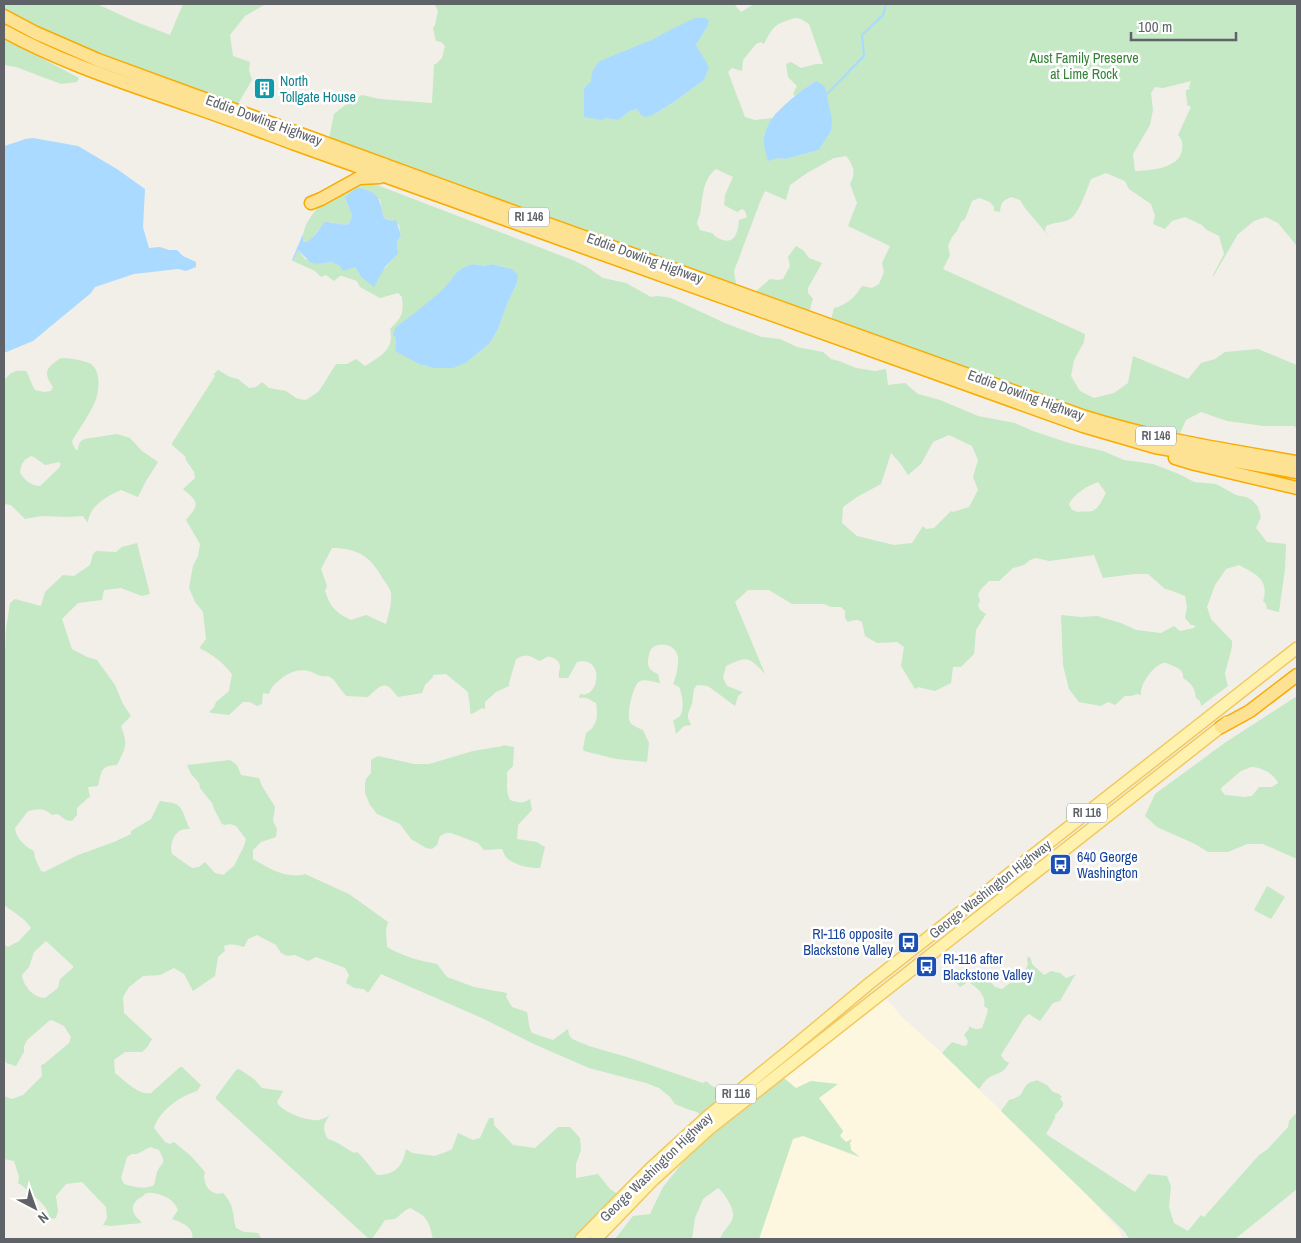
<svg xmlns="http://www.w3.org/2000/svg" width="1301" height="1243" font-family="'Archivo Narrow',sans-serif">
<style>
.commercial{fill:#fef7e0}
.green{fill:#c5e8c5;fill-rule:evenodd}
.water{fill:#aadaff}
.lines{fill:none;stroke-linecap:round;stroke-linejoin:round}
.stream{stroke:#aadaff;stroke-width:2}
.primary-casing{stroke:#f2c960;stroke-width:14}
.highway-casing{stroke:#f9ab00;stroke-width:15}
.primary{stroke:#fff2af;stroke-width:11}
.highway{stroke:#fde293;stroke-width:12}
.labels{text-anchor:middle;stroke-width:5;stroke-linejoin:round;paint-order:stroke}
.shield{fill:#fff;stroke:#8f9295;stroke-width:1}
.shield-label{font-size:12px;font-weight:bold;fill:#5f6368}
.park-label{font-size:14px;fill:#348238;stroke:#fff}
.culture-label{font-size:14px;fill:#0d838f;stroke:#fff;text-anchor:start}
.street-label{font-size:14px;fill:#5f6368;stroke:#fff}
.transit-label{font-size:14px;fill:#164399;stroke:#fff;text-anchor:start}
</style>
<rect width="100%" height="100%" fill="#f1efe8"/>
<!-- commercial -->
<path class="commercial" d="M881,993L903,1018L942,1053L1085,1193L1118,1229L1123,1239H759L793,1139L803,1136L858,1157L851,1150L850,1143L851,1140L846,1142L840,1136L843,1130L819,1098L837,1084L811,1081L796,1088L778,1073Z"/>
<!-- green -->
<path class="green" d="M4,4H97L134,21L170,35L183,4H266L245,16L230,35L233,56L250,62L249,70L252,80L235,109L4,16Z
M432,4H734L741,12L754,4H1297V246L1278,223L1266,217L1254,221L1238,234L1213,277V275L1224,254L1219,236L1207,230L1202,225L1185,217L1172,221L1165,229L1153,224L1155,216L1151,204L1129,189L1125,181L1106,173L1091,179C1087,189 1079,214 1070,219C1063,223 1054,222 1046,226L1045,231L1051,239L1025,208L1020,200L1011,197C1002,201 1001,202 1000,212L994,211V207L990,202L979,198L972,201L965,219L961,222L957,231L952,237L948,246L950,255L943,269L1085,334L1084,342L1074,360L1071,376L1080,391L1094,398L1114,393L1128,383L1133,356L1188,379L1201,363L1215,359L1225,352L1258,349L1297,365V428L1294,426H1264L1227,421L1201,412L1186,420L1180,433L1170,431L1098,415L1021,386L889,346L830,324L834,308C847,305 855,297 862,286L872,288L879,284L884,272L882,263L890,246L848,226L857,203L850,184C856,174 854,165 846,156L834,158L807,173L790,185L786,200L765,191L760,202L734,271L737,291L328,143L334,114L350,101L362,95L380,99L432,103L434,64H436L442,58L445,46L441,42L436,41L433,28L435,25L438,11L435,5ZM795,18L801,19L809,24L823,64H816L801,68L791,62L786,64L788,77L797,86L793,94L795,96L813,82L831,131L819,150L785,159L777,158L764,135L773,118L755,120L745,117L728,72L732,68L742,71L743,60L756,44L761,42L764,44C773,26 775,24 795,18ZM707,27L696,45L701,56L704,80L674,102L653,115H641L637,109L630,111L618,120L605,118L584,88L591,81L668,31ZM1191,81L1189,87L1190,89L1186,90C1185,95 1188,101 1187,105L1191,107L1178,135C1182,139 1183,144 1182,150C1180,168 1150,171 1135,171L1133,154L1150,125L1153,110L1151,93L1155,87L1163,88ZM716,169L733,177L725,195L724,205L737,212L742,209L745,211L747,217L739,220C738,232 735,247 718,238C714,236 715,235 712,233C708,232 703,231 700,230L697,223C698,218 701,213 701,207C703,193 704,178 716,169Z
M4,38L79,78L77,82L61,84L16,67L4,65Z
M361,182L377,185L575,261L587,267L603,278L626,283L651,297L658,296L671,298L727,324L762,337L780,339L797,347L823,352L831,359L839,361L856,368L875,371L886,369L888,385L905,383L918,394L940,400L978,416L1015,423L1033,431L1069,443L1103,451L1124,460L1153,464L1179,474L1194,482L1216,484L1236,495L1246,497L1252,500L1258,507L1261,517L1256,528L1267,542L1286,544L1285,569L1279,612L1267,609L1266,604L1263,601C1270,579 1255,574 1239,565L1226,569L1215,585L1207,607L1211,619L1232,641V647L1225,673L1226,679L1228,686L1201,706L1200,701L1196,698C1195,688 1192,684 1183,678C1184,670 1178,668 1171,665C1168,664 1166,662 1163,663C1152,667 1140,684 1141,695L1137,694L1131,696H1125L1115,705L1108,702L1101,706L1079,702L1069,689L1063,665L1061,615L1081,617L1097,616L1121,623L1136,630L1161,633L1174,626L1180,631L1194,628L1195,626L1193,625H1191L1185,618L1187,607L1185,596L1170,590L1165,589L1148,574H1134L1103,578L1094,555L1049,561L1036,558L1030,560L1024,565L1013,568L999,581H989L982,588L978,594L980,601L978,605L980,610L986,614L976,630L974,654L961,667H953L951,683L935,691L918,687L915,689L901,666L904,647L897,642L877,643L865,636L862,622C857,619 854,620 848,622L845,618V611L841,607H831L824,604H792L769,590H748L735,602L765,674C748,656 748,656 726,666L723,678L727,686L743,692L738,696L735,706L708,686L697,685L694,689L692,704L688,714V718L691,725L684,726L676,734L675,728L673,721C675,719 678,718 680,716C685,709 682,693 679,687L673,684C676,678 679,664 678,657C676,645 661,641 652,648C649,651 649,656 648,660C647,668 651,671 658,674L660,683C654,682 645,679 640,681C633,684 626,716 630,722C632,726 639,728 643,730L649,743L647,762L616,759L584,751L583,749L586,733C598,726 598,716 596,703C590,700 586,696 579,698L580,694C600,699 605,655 577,662L568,678H559C558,674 560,670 560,666C559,660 552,656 547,657C547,657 540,661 539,661C530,655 526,653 516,659L509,683V686L496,692L485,702V709L482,708L472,714L470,713C471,706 468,699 468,692L446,674L433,675V677L425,685L422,693L398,697C392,690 387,681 378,688C374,691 371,694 368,697L346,696L333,679L328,676C321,677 318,675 312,672C301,668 291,671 282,678C276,683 271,686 269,694L263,693L262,704L257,706L250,702H243L229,715L212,713L209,712L214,707L216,702L229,691L232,674C223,663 214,655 201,649L200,647L206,639L203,612L195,602L189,588L193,566L198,556L200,544L186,520C199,504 200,503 183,489L195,478L194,472L186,460L185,456L172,445V443L215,376L214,374L218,370L230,377L238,379L249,388L256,387L262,382L269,388L286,391L296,398L304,400L308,399L319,391L336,364H347L356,359L365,366C380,356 395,350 390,329C402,317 404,314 402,297L398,293L380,298L360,287L357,281L342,276H340L334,281L326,275L321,277L315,271L293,261L298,250L305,259L317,264L331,262L340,266L355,267L361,277L384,269L398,254L397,242L401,235L399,225L386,218H384L380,199L345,198L352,215L349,224L341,225L331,222C328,224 322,225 320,228C314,234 313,241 303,242C301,223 320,203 335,194C343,189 352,186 361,182ZM474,264L484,266L491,264L512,269L517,283L508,302L498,329L490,343L467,362L432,368L395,351L396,338L447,286C454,274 461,267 474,264ZM949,435L972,446L978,460L973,477L978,490L969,507L953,512L951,511L934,528L926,529L923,526L912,543L894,545L857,536L842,523L843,507L857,497L881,484L891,453L900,463L908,475L921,464L933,442ZM1098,482L1106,493C1103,498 1099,509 1092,511C1088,512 1083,511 1078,512L1072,510L1069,504C1075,493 1087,486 1098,482ZM332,548C358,548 371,557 383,579C386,583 390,588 391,593C392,603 389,614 386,624L366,615L351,620C335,612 331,608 325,591L327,586L321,569Z
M796,246L803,250L809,258L822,263L808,288V293L813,299L808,316L751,296L770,279L778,280L783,279L790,266L788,257Z
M61,358C68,358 84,360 91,364C102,372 99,394 94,404C88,417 79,429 72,441L73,445L77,451L80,442L84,439L117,434L130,438L142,451L158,462L146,481L138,497L121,490C108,495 88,507 88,523L83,516L68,517L41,516L25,519L11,505L4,504V380C12,372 13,370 26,371C30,377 31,384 35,390L44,392L51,391L53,387C42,372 47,367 61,358ZM31,456L34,457L45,465L59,462L61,464L59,468L40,486C31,486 25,480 20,473C21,464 23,460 31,456Z
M137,543L150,594L142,596L121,588L104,590L102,600L78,603L62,619L72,649L87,657L97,660L115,685L123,704L131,716L121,726C128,745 126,747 117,765C100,766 102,771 98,786L88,787L90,797L88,798L77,808V815L72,821L66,820L58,814L52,815C43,807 39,809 28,811L15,828C16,838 25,847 34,851L35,858L41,871L44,872L78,855L114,842L131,834V831L151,819L160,801C165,802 171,802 176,804C184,808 185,821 190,829C187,829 184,829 181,830C172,835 170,846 172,854L192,868L199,867L205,862L215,873L223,875L234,866L244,846L246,839L236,826L230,824L225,825L222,824L214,809L212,803L200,788L199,783L191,774L187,765L230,760L237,765L241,775L259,778L262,786L275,807L273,821L277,829L276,837L261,842L253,850V859C268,868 287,880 305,874L349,894L388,922L386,930L387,947C402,956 420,961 437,964L447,977L474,987L507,993L506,997L512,1007L527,1012C529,1020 528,1026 532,1033L553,1040L568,1029L569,1035L572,1039L589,1046L627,1057L703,1083L706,1081L712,1086L718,1088L725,1100L705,1119L697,1112L687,1109L675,1104L670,1097L659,1088L646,1083L589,1068L536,1045L484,1019L381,974L368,993L364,989L354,988L346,983L349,975L345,968L316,957L308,961L295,955L287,956L281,953L276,945L257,935L248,939L244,947C236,945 232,943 224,946L225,951L218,957L215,976L193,991L184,974L174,968L160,975L143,976L129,987L123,997L124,1013L152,1039L148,1046L142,1052H125L114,1060L115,1073C124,1080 139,1096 151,1093L180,1067H182L201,1085L197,1091C179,1097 160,1110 154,1128L165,1142L170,1144L174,1142L191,1156L205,1172C201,1183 211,1197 223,1193C235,1206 232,1213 236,1228L244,1232L258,1233L262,1239H192C195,1228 182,1222 172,1219L178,1210C174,1200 166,1196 157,1194C152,1193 149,1192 145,1194C144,1195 139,1199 138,1199C135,1202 132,1205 133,1210C133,1215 139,1219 142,1223L110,1226L103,1225L107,1218L106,1207L82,1182L66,1184L56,1196L58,1211L56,1218L47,1220C49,1217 49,1216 48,1212C46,1205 25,1187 18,1183L19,1177L14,1161L4,1159V1096L12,1099L23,1095L42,1076L41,1065L44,1064L69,1043L71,1037L64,1026L52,1020L49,1021L27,1040L24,1046V1052L16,1066L6,1063L4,1055V945L8,947L19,941L31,928C25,918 13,912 4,905V675L6,629L10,603L15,599L41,606L45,592L63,575L74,576L90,565L93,554L96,551L116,552L122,547ZM46,941L73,966V968L60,979L58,988L45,998C34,998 23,986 22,975L29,967L34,952ZM150,1147L159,1150C167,1165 162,1161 157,1172C156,1176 155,1181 154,1185C144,1190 134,1187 124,1184L121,1178L127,1157L132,1154H137Z
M1297,696V859L1263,844H1247L1228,852H1208L1195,844L1157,827L1145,816L1155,794L1226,742ZM1251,767C1262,767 1274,774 1278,783L1272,787H1259L1252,796L1245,797L1225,795L1221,790V788L1241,771Z
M503,745L514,747L513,766L507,772C508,784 505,789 510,800C518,803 523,804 530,799L532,810L518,825L517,839L537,842L545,847L540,868C530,868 517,866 508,859C505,857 504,853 502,849L484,850L478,843L451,833H446L440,836L437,845L432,849L426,848L411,839L400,824L377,814L370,805L365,793V784L366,779L371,773V760L378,756L414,764H429L473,751L503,746Z
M1267,886L1285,897L1271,919L1254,910Z
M1028,956L1031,959L1032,964L1044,975L1051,971L1060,973L1066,978L1076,974L1075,975L1060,1001L1053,1003L1040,1021L1029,1014L1024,1018L1001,1055L1004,1060L1009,1063C1003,1074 999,1072 990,1077C986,1079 982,1085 979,1089L942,1053L952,1042L964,1046L967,1045L968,1041L964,1035L969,1029V1026C973,1029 977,1030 982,1028L987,1014L988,1009L984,1006C987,996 976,986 968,982L960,987L953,979L968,974L983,973L995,987L1002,989L1024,973L1028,964L1027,960Z
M239,1069L254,1079L262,1088L283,1091L277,1102C281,1112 309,1122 319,1120C323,1119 327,1117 330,1115C323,1124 322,1129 328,1139L336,1142L354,1153L357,1152C365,1159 370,1167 377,1175C394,1175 403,1167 406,1149L412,1153L435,1156C441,1153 446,1153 452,1149L458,1133L473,1140L480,1138L489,1118H494V1125L513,1145L535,1148L558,1127H570L580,1138L581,1150L576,1164V1178L598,1174L610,1189L621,1196L580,1239H433C429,1221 428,1217 410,1208L406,1210L395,1219L385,1220L372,1239H369L216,1099V1097L236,1070Z
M778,1073L796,1088L811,1081L838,1084L819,1098L843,1131L840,1136L846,1142L852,1139L850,1143L851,1150L860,1157L803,1136L793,1139L759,1239H720C726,1224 739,1222 730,1204C726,1197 724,1193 718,1188L703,1199L695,1218L692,1239H615L633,1216L650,1214L663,1187L683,1162L688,1145Z
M1037,1080L1047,1085L1053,1092L1059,1094L1062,1097L1060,1099L1063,1102V1106L1055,1115V1118L1046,1134L1135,1192L1148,1174L1167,1176L1171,1186L1169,1207L1174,1223L1188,1231L1201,1215L1204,1217L1259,1155L1268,1149L1288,1127L1289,1121L1297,1112V1189L1235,1239H1129L1125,1232L1001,1111L1009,1100C1027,1096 1019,1090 1029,1083C1030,1082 1036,1081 1037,1080Z"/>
<!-- water -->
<path class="water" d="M695,18H705L709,20L707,27L696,45C700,53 705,59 709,67L704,80L674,102L653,115L645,117L641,115L637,109L630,111L618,120L605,118L602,120L584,117V88L591,81L592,72L597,64L600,61L654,39L668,31Z
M817,81L825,87L832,120L831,131L819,150L785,159L777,158L768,161C766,153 763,145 764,137C765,131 770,121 774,116C780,108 809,83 817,81Z
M33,138L78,146L117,169L145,189L143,227L149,248L160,247L169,250H177L183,256L196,262V267L186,271L178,269L134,274L95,287L91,293L33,341L4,353V146L20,141L25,139Z
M358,188C379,192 380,199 384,218L392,221L396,220L401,235L397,242L398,254L385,267L374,287L361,277L355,267L343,271L340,266L331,262L317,264L310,262L298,250L293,261L292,260L303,234V242C314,241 318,229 325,222C334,222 340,226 349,224L352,215L345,198L351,192Z
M474,264L484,266L491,264L512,269L518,275L517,283L508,302L498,329L490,343L467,362L453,368H432L425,365H421L395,351L396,338L393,335L396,327C411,316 425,305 439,293C454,281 452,269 474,264Z"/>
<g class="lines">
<!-- stream -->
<path class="stream" d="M825,96L864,56L862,35L883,15L886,4"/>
<defs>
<path id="primary" d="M581,1239L651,1168L707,1117L786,1053L870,983L1297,648
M596,1239L653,1180L709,1129L1227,722"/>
<path id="highway" d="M4,16L36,33L98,60L459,192L1085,417C1155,439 1226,450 1297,462
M4,31C62,63 125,83 188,105C224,117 260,131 295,144L1083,426L1155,447L1297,472
M311,203L321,199L359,178L380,177
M1175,458L1195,464L1297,488
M1221,727L1250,711L1297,675"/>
</defs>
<!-- primary casing -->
<use href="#primary" class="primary-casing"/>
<!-- highway casing -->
<use href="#highway" class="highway-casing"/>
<!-- primary -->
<use href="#primary" class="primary"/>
<!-- highway -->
<use href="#highway" class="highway"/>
</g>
<!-- icons -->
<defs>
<symbol id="building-square" viewBox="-11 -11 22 22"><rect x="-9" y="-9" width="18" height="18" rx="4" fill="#0f9aa8" stroke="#fff"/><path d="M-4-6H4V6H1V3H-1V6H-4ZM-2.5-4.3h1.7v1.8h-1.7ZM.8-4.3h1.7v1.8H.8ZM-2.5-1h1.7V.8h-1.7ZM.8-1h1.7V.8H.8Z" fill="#fff"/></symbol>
<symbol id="bus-square" viewBox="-11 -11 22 22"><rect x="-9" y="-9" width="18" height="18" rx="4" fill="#1a4fb4" stroke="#fff"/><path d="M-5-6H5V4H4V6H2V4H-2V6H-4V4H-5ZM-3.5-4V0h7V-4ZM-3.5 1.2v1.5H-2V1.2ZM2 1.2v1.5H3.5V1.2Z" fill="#fff"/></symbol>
</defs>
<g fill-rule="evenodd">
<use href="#building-square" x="252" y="76" width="25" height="25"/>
<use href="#bus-square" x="1048" y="852" width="25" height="25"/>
<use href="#bus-square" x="896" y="930" width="25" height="25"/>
<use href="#bus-square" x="914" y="954" width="25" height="25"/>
</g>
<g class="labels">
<!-- shield labels -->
<g class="shield">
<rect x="509" y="207.5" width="40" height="19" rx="4"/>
<rect x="1136" y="426.5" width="40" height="19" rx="4"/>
<rect x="1067" y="803.5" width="40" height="19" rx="4"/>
<rect x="716" y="1084.5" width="40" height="19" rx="4"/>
</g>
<g class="shield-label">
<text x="529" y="221">RI 146</text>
<text x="1156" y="440">RI 146</text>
<text x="1087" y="817">RI 116</text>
<text x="736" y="1098">RI 116</text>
</g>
<!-- park labels -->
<g class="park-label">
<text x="1084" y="63">Aust Family Preserve<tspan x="1084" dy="16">at Lime Rock</tspan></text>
</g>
<!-- culture labels -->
<g class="culture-label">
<text x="280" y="86">North<tspan x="280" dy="16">Tollgate House</tspan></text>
</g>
<!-- street labels -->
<g class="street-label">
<text transform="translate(264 120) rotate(20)" y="5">Eddie Dowling Highway</text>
<text transform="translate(645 258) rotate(20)" y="5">Eddie Dowling Highway</text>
<text transform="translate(1026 395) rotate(20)" y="5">Eddie Dowling Highway</text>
<text transform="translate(990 889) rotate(-38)" y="5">George Washington Highway</text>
<text transform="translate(656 1167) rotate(-44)" y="5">George Washington Highway</text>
</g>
<!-- transit labels -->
<g class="transit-label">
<text x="1077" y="862">640 George<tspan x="1077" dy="16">Washington</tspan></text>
<text x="893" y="939" text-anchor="end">RI-116 opposite<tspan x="893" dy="16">Blackstone Valley</tspan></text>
<text x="943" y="964">RI-116 after<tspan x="943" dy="16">Blackstone Valley</tspan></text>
</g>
</g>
<!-- border -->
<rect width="1301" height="1243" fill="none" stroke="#5f6368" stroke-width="10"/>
<!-- north arrow -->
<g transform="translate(35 1208) rotate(139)" stroke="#ffffff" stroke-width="4" paint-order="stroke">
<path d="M0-4L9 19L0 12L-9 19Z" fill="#5f6368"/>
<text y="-8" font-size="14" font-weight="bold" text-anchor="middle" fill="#5f6368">N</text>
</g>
<!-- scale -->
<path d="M1131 32v8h105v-8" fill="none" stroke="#5f6368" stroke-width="2.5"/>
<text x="1138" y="32" font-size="15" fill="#5f6368" stroke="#ffffff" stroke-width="4" paint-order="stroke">100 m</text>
</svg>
